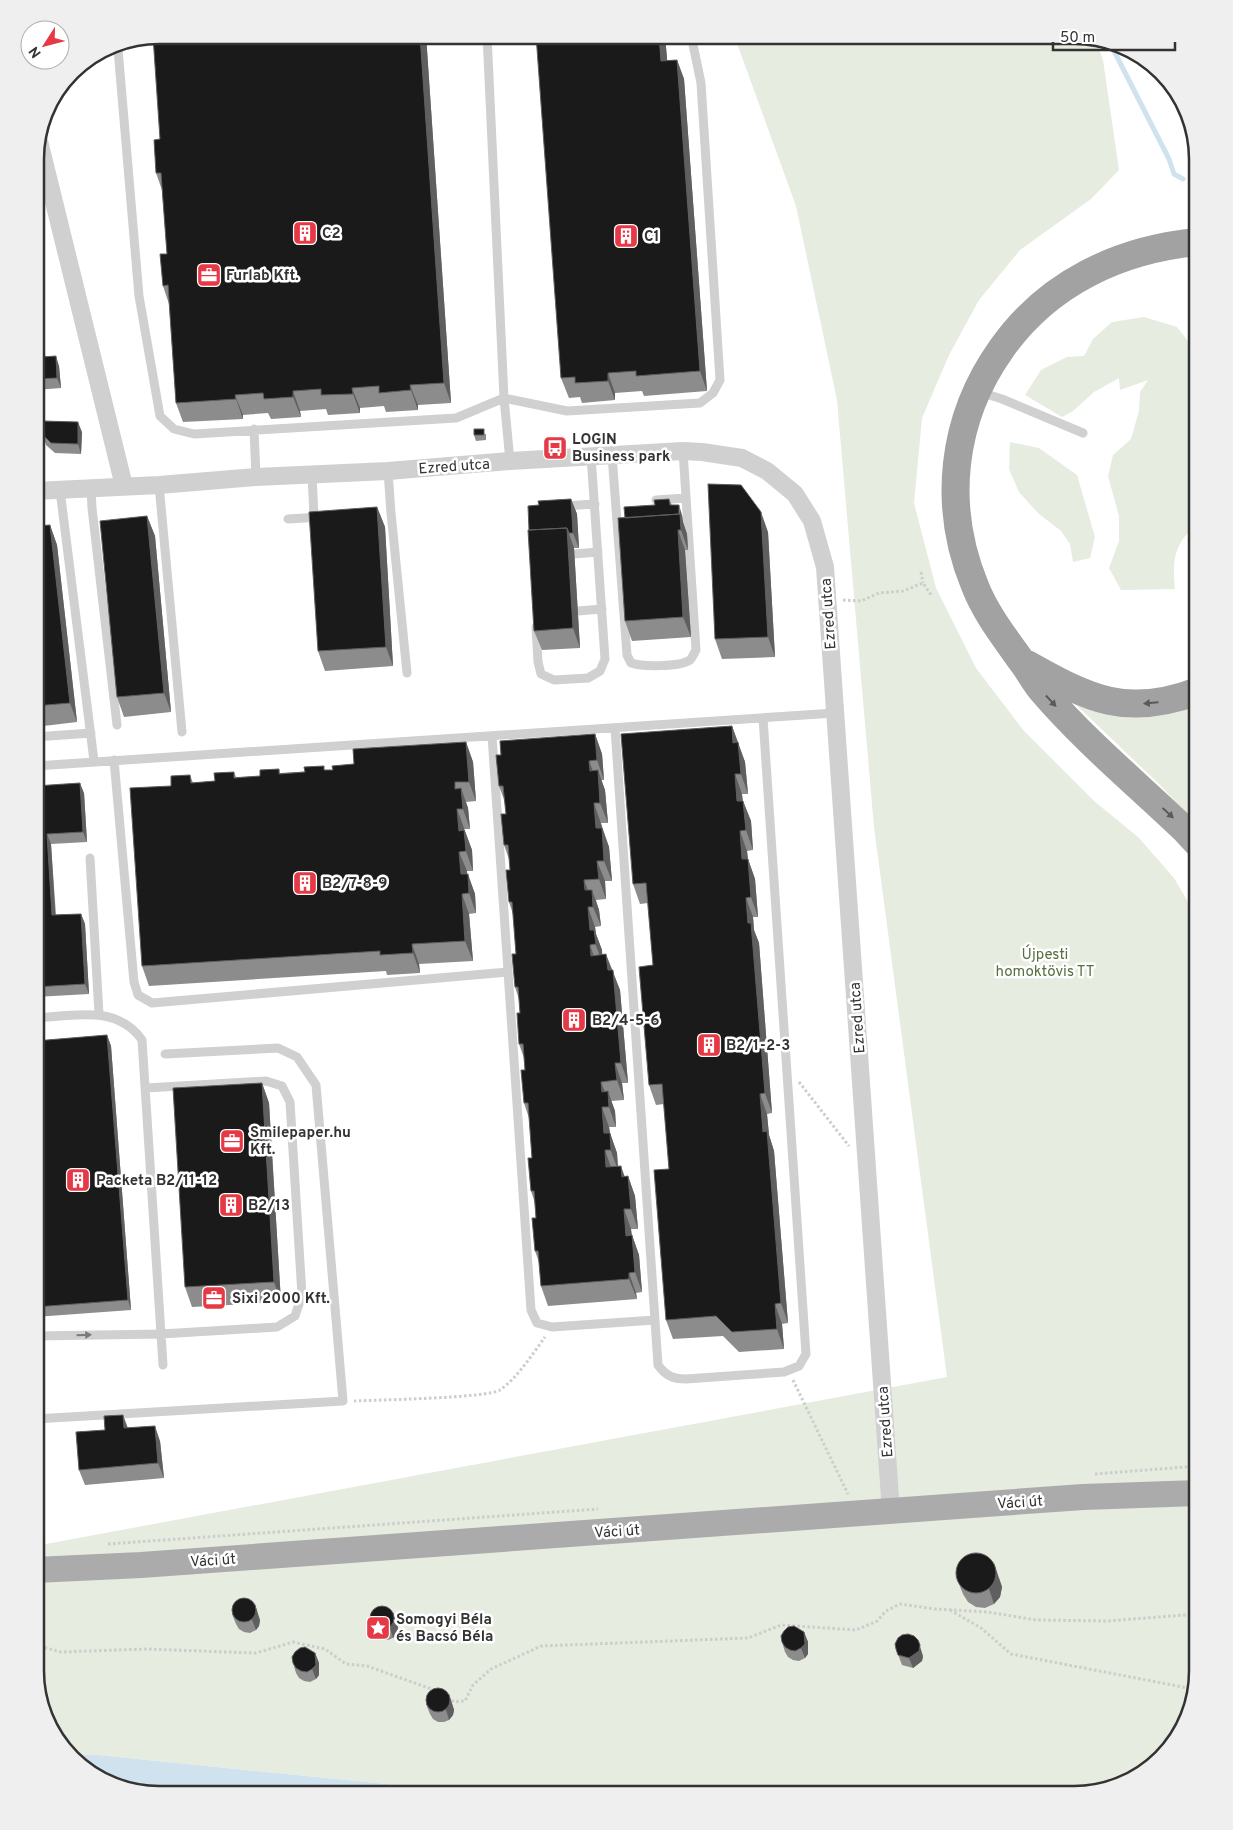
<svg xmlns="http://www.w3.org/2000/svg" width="1233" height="1830" font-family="Overpass,sans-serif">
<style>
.green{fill:#e6ecdf}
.water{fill:#cfe2ee}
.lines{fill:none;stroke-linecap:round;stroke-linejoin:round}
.stream{stroke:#cfe2ee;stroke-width:5}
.path{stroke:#cdcdcd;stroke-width:3;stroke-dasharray:2.5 2.5;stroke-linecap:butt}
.service{stroke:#d0d0d0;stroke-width:9}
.minor{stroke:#d0d0d0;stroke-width:18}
.primary{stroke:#ababab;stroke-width:26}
.trunk{stroke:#a2a2a2;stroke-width:28}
.wall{fill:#8c8c8c}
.shaded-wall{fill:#5f5f5f}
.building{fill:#1a1a1a;stroke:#5f5f5f}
.oneway{fill:#5a5a5a}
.oneway2{fill:#7a7a7a}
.labels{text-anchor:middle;stroke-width:5;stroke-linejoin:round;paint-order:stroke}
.poi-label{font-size:15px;font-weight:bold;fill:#333;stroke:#fff;text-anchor:start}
.street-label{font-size:15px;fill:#333;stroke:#fff}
.park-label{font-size:15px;fill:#56703f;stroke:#fff}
.rim{fill:none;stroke:#333;stroke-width:2.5}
</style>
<rect width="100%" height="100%" fill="#fff"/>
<!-- green -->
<path class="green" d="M734,35H1082L1095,39L1103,60L1119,170L1091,199L1020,250L979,300L949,355L922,418L914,503L936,588L976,668L1024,731L1094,801L1138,837L1174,878L1198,919V1672L1181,1734L1136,1779L1075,1795H496L98,1755H73L51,1733L35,1672V1546L947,1377L874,827L837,400L796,206Z
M1144,317L1177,327L1198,354V524C1174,542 1172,561 1175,589L1121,590L1109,568L1119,541V516L1108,476L1113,455L1131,439L1139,411L1140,392L1148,380L1120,390L1119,378L1094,392L1073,411L1062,417L1025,395L1041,370L1067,357L1084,356L1093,339L1112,322Z
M1010,442L1039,448L1077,475L1095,537L1090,558L1073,562L1070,544L1061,531L1038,513L1019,492L1009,469Z
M1070,699L1166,714L1198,706V826L1159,784Z"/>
<!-- water -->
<path class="water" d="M73,1755H98L496,1795H151L96,1778Z"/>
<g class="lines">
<!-- stream -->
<path class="stream" d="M1107,43L1112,47L1169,159L1174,174L1183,179"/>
<!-- path -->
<path class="path" d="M921,572L923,583
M843,600L861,601L879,593L903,591L923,583L931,595
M799,1082L849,1146
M793,1380L848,1494
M354,1401C376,1400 489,1398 500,1390C517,1378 532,1355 545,1337
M1095,1474L1198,1466
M108,1544L598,1509
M950,1610L981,1628L1011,1654L1193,1689
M35,1645L61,1652L146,1649L256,1653L293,1642L325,1649L346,1664L367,1666L437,1691
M448,1697L454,1702L465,1701L473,1685L491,1669L541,1646L748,1638L781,1625L856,1630L877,1621L886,1611L900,1604L935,1609L988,1612L1036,1620L1107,1621L1198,1614"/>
<!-- service -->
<path class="service" d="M487,35L504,398L510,461
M121,42L118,49L139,296L160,416L174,429L194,434L456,418L504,398L567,411L700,403L713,393L720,380L701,83L691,35
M980,392L1002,399L1083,433
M254,429L256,477
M612,455L627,655L631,663C642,667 680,667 690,660C693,657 694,653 696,650L683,451
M388,471L391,513L407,673
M312,474L314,517
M159,485L182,732
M91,488L92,508L117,725
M60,490L94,761
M656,500L686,498
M563,506L595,504
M288,519L321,517
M574,554L598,552
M578,611L602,609
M536,627L538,662L541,674L554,680L588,678L600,671L605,659L591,456
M615,728L658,1365C666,1376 673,1379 686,1379L784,1372L799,1366L806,1354L763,718
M492,736L531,1310L537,1323L552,1327L655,1320
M35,737L91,733
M114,760L134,982L138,995L152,1003L508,972
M35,766L835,713
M90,858L99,1014
M35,1018C72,1016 117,1004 142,1040L163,1365
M35,1336L161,1334L277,1327L295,1316L302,1295L290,1102L282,1086L266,1081L146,1088
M35,1419L343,1401L316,1085L297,1057L278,1048L165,1054"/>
<!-- minor -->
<path class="minor" d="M38,137L124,486
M35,491L159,485L256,477L388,471L510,461L683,451L702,452L742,458L767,471L795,494L812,521L825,567L891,1512"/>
<!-- primary -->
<path class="primary" d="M35,1570L141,1565L1083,1497L1198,1493"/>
<!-- trunk -->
<path class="trunk" d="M1027,664C1089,699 1127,718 1198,691
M1198,844L1185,830C1138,785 1085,741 1043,692C1035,683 1029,671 1022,662C1005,638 986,614 975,586C942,506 951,419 1002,348C1048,283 1120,249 1198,242"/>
</g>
<!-- wall -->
<path class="wall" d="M426,35L451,403L418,405V410L386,412L384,406L360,408V413L328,415L326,409L300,411L301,417L271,419L268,413L243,415V419L183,422L176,403L169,304L163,286L167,254L162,190L156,173L160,139Z
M665,35L667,60H677L684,79L707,391L644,396L642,391L615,393V400L582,403L580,397L569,398L561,378Z
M35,277L39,287L44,319L35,321Z
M35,343H42L45,353V356L59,366L61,388L35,390Z
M82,432L81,454L55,453L46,445L43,435Z
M486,434V440L476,441L474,435Z
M571,499L577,514L579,548H574L580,648L542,650L534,631L529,530L539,505Z
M669,499L672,505L682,515L683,522L687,534L688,550H685L691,637L632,641L625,621V518Z
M377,507L385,527L393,666L325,671L318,651Z
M147,516L155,536L171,712L124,717L117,697Z
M50,525L57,545L77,722L35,727V526Z
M768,532L775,657L722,659L715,639Z
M732,726L745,762L748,794H742L743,801L751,821L753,850L747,851L748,859L755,879L758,917H753L754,930L759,943L772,1113L767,1114L769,1135L774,1151L788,1323L782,1324L784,1349L739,1352L723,1336L673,1339L666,1320L669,1169L664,1104L656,1105L649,1085L653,965L648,903L640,904L633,884Z
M595,734L602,754L604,780H601L605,790L608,823H601L602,828L609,847L612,881H605L606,899L596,900L599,910L601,926L595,927L596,934L602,950V955L612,970L620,990L628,1083H622L624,1100L611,1101L615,1111L616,1127H609L610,1133L617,1153L618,1166L625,1177L628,1176L635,1196L638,1229H631L632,1235L639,1255L642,1292L636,1293L637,1299L548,1306L541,1286L539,1262L535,1251L536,1218L535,1203L531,1191L532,1158L529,1118L524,1103L525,1070L524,1058L519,1044L520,1013L519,999L515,987L516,954L513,914L509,902L510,870L509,859L504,845L506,814L505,802L499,786L501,755Z
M466,742L473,762L476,801L466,802L468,808L470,829H464L472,850L473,871H467V874L475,894L476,913L469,914L473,961L419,964L420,973L387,975L386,971L149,986L142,966L171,786L190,775L193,783L215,781L234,772L236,777L260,776L279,769L280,773L333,770L354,764Z
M35,786L84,793L87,842L51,844L56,915L81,914L85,924L89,994L35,997Z
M107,1035L111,1046L131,1310L35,1317V1041Z
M262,1083L269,1103L281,1302L192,1307L185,1287Z
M123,1415L128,1428L160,1441L164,1478L85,1485L79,1470L105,1430Z
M999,1578L1002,1587L1000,1597L994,1604L985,1608L976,1607L968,1602L963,1594L957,1579Z
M232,1614L260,1620L259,1626L256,1630L250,1633L244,1632L239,1629L236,1624Z
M370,1622L398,1627L397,1633L393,1638L388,1640H382L377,1637L374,1632Z
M804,1632L808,1642V1654L805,1658L799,1661L793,1660L788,1657L785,1652L782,1642Z
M896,1649L923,1656L922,1661L913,1668L902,1665Z
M315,1653L319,1663V1675L316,1679L310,1682L304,1681L299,1678L296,1673L293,1663Z
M449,1694L454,1710L453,1715L449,1720L444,1722H438L433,1719L430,1714L426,1704Z"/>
<!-- shaded-wall -->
<path class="shaded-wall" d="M420,35H426L451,403L444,383Z
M659,35H665L669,81L661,61Z
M677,60L684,79L707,391L700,371Z
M35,277L39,287L44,319L40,309Z
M42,343L45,353L46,367L42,357Z
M56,356L59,366L61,388L57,378Z
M608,373L615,393V400L608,381Z
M410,385L418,405V410L411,390Z
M352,388L360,408V413L353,394Z
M293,391L300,411L301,417L293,397Z
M235,395L243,415V419L236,399Z
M78,422L82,432L81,454L78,444Z
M571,499L577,514L579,548L573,533Z
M679,505L682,515L683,522L687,534L688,550L681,530Z
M377,507L385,527L393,666L386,647Z
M761,512L768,532L775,657L768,637Z
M147,516L155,536L171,712L164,693Z
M50,525L57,545L77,722L70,703Z
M567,528L574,548L580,648L573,628Z
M678,530L685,550L691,637L683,617Z
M732,726L745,762L748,794L741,774L733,743Z
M595,734L602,754L604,780L597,760Z
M466,742L473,762L476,801L469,782Z
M589,761L597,781L590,771Z
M598,770L605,790L608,823L600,803Z
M735,774L742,794L744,821L737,801Z
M80,783L84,793L87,842L83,832Z
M461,788L468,808L470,829L463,809Z
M743,801L751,821L753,850L746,830Z
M594,803L609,847L612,881L604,861L596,828Z
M457,809L472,850L473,871L459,831Z
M740,831L747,851L750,879L742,859Z
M47,834L51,844L56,926L52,915Z
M459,852L467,871L468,894L461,874Z
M748,859L755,879L758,917L751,897Z
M597,861L605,881L606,899L599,879Z
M468,874L475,894L476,913L469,893Z
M584,880L592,900L585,890Z
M592,890L599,910L601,926L593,907Z
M462,894L469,914L473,961L465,941Z
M746,898L753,917L754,930L759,943L772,1113L765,1093Z
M588,907L595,927L596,934L602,950L603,964L590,930Z
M81,914L85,924L89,994L85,984Z
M412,944L419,964L420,973L413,953Z
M590,945L597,965L591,956Z
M606,954L620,990L628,1083L621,1063L608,970Z
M107,1035L111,1046L131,1310L128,1300Z
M615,1063L622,1083L624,1100L617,1080Z
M601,1082L609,1102L602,1092Z
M262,1083L269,1103L281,1302L274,1282Z
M608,1091L615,1111L616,1127L609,1107Z
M760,1094L767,1114L769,1135L774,1151L788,1323L781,1303L763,1132Z
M602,1107L609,1127L610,1133L617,1153L618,1170L604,1133Z
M605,1150L612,1170L606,1167Z
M621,1166L628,1186L622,1177Z
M628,1176L635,1196L638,1229L631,1209Z
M624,1209L631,1229L633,1256L626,1236Z
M632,1235L639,1255L642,1292L635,1272Z
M629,1273L636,1293L637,1299L629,1279Z
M775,1304L782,1324L784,1349L777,1329Z
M123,1415L128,1430L124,1428Z
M155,1426L160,1441L164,1478L158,1463Z
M994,1563L1002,1587L1000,1597L994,1604L989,1589Z
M255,1604L260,1620L259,1626L256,1630L252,1620Z
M393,1612L398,1627L397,1633L393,1638L390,1628Z
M804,1632L808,1642V1654L805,1658L801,1648Z
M918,1640L923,1656L922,1661L913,1668L909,1658Z
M315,1653L319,1663V1675L316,1679L312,1669Z
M449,1694L454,1710L453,1715L449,1720L446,1710Z"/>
<!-- building -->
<path class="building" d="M158,35H420L444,383L410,385L411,390L379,393V386L352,388L353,394L321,395V389L293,391V397L264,399L263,393L235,395L236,399L176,403L168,285L163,286L160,254H167L161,173H156L154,140L160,139L153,36Z
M536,35H659L661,61L677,60L700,371L636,376V371L608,373V381L575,383V377L561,378Z
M35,277L40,309L35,310Z
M35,343H42V357L56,356L57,378L35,379Z
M43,421L78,422V444L51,443L43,435Z
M474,429H484V435H474Z
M708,484L741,485L761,512L768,637L715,639Z
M571,499L573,533H569L567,528L529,530L528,506L539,505L538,501Z
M669,499L670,505H679V514L625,518L624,507L655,505L654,500Z
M377,507L386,647L318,651L309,512Z
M680,514L681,530H678L683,617L625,621L618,518Z
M147,516L164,693L117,697L100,521Z
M50,525L70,703L35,706V526Z
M567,528L573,628L534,631L528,530Z
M732,726L733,743L738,742L741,774H735L737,801H743L746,830L740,831L742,859H748L751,897L746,898L748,923H751L765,1093L760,1094L763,1132L767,1131L781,1303L775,1304L777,1329L732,1332L716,1316L666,1320L654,1170L669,1169L662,1084L649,1085L639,967L653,965L646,883L633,884L621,734Z
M595,734L597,760L589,761L590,771L598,770L600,803H594L596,828H602L604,861H597L599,879L584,880L585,890H592L593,907H588L590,930H594L596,944L590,945L591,956L606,954L608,970H613L621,1063H615L617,1080L601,1082L602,1092L608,1091L609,1107H602L604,1133H610L611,1150H605L606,1167L621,1166L622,1177L628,1176L631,1209H624L626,1236L632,1235L635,1272L629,1273V1279L541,1286L538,1251H535L532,1218H536L534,1191H531L528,1158H532L528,1103H524L521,1070H525L523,1044H519L517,1013H520L518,987H515L512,954H516L512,902H509L506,870H510L508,845H504L501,814H506L503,786H499L496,755H501L500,741Z
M466,742L469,782H455V789L461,788L463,809H457L459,831L464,830L466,851L459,852L461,874H468L469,893L462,894L465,941L412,944L413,953L380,955V951L142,966L130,788L171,786V776L190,775L191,783L215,781L214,773L234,772V778L260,776V770L279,769V774L305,772L304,767L324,766V770H333L332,766L354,764L353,749Z
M80,783L83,832L47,834L52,915L81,914L85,984L35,987V786Z
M107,1035L128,1300L35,1307V1041Z
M262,1083L274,1282L185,1287L173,1088Z
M123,1415L124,1428L155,1426L158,1463L79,1470L76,1432L105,1430L104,1416Z
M956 1573a20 20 0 1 1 40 0a20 20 0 1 1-40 0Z
M232 1610a12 12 0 1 1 24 0a12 12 0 1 1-24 0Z
M370 1618a12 12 0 1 1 24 0a12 12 0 1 1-24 0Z
M794,1626L804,1632L805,1644L801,1648L795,1651L790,1650L785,1647L782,1642L781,1636L784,1631L788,1627Z
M908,1634L914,1636L918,1640L920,1645L919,1651L909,1658L898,1655L896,1649L895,1644L898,1638L902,1635Z
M305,1647L315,1653L316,1665L312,1669L307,1672L301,1671L296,1668L293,1663L292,1657L295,1652L300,1648Z
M426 1700a12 12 0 1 1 24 0a12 12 0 1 1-24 0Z"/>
<!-- one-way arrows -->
<defs><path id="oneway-solid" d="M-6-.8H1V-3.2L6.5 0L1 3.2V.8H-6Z" transform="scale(1.25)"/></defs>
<g class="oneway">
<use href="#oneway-solid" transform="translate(1051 701) rotate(47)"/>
<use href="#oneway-solid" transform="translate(1151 703) rotate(175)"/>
<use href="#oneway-solid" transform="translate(1168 813) rotate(43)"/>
</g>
<use class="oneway2" href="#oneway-solid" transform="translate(84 1335) rotate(-1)"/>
<!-- icons -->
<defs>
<symbol id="building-square" viewBox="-11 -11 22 22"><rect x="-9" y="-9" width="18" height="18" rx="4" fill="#e63946" stroke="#fff"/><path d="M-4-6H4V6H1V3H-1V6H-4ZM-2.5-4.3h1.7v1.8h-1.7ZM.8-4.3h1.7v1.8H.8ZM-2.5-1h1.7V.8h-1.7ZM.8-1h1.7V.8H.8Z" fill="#fff"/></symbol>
<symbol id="office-square" viewBox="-11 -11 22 22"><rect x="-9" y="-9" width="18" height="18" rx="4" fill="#e63946" stroke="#fff"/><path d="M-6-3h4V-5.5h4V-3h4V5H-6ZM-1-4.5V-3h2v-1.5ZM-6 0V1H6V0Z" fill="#fff"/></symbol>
<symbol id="bus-square" viewBox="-11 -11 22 22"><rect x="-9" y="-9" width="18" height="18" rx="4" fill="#e63946" stroke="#fff"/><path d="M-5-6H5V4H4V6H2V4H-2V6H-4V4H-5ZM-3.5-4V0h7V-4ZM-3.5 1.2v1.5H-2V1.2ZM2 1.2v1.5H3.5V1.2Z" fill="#fff"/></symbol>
<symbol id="sight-square" viewBox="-11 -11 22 22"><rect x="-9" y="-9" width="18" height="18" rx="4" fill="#e63946" stroke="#fff"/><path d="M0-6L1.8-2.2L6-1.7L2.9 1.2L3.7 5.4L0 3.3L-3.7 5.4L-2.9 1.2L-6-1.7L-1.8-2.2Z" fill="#fff"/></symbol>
</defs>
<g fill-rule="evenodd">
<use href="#building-square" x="291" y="219" width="28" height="28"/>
<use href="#building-square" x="612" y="222" width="28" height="28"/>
<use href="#office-square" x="195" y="261" width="28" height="28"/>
<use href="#bus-square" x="541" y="434" width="28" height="28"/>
<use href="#building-square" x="291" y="869" width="28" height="28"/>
<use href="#building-square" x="560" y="1006" width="28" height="28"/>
<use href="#building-square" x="695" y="1031" width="28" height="28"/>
<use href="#office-square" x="218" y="1127" width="28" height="28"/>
<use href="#building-square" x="64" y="1166" width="28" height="28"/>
<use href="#building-square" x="217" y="1191" width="28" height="28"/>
<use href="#office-square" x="200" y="1284" width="28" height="28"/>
<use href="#sight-square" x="364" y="1614" width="28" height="28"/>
</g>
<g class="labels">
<!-- poi labels -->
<g class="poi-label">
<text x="322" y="238">C2</text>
<text x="644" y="241">C1</text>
<text x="226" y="280">Furlab Kft.</text>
<text x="572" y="444">LOGIN<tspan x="572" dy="17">Business park</tspan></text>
<text x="322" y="888">B2/7-8-9</text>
<text x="592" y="1025">B2/4-5-6</text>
<text x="726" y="1050">B2/1-2-3</text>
<text x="250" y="1137">Smilepaper.hu<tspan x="250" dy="17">Kft.</tspan></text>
<text x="96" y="1185">Packeta B2/11-12</text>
<text x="248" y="1210">B2/13</text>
<text x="232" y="1303">Sixi 2000 Kft.</text>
<text x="396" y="1624">Somogyi Béla<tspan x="396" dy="17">és Bacsó Béla</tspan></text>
</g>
<!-- street labels -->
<g class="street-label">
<text transform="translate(454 466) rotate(-4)" y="5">Ezred utca</text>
<text transform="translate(828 614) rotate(-94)" y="5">Ezred utca</text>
<text transform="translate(857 1018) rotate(-94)" y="5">Ezred utca</text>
<text transform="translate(885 1422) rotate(-94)" y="5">Ezred utca</text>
<text transform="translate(1020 1502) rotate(-4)" y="5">Váci út</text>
<text transform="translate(617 1531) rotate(-4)" y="5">Váci út</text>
<text transform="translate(213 1560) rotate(-4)" y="5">Váci út</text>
</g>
<!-- park labels -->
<g class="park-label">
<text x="1045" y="959">Újpesti<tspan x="1045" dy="17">homoktövis TT</tspan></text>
</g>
</g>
<!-- crop -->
<path d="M0 0H1233V1830H0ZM159 44H1074A115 115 0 0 1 1189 159V1671A115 115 0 0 1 1074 1786H159A115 115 0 0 1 44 1671V159A115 115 0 0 1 159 44Z" fill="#efefef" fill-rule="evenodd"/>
<path class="rim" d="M159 44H1074A115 115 0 0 1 1189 159V1671A115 115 0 0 1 1074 1786H159A115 115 0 0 1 44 1671V159A115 115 0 0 1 159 44Z"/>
<!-- north arrow -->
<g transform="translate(45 45) rotate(234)"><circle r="24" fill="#ffffff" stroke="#adadad"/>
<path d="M0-4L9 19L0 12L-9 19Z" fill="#e63946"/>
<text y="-8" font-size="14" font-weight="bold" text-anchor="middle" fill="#333333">N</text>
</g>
<!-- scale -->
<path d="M1053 42v8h122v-8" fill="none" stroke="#333333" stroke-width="2.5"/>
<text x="1060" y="42" font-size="15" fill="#333333" stroke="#ffffff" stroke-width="4" paint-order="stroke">50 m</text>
</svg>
